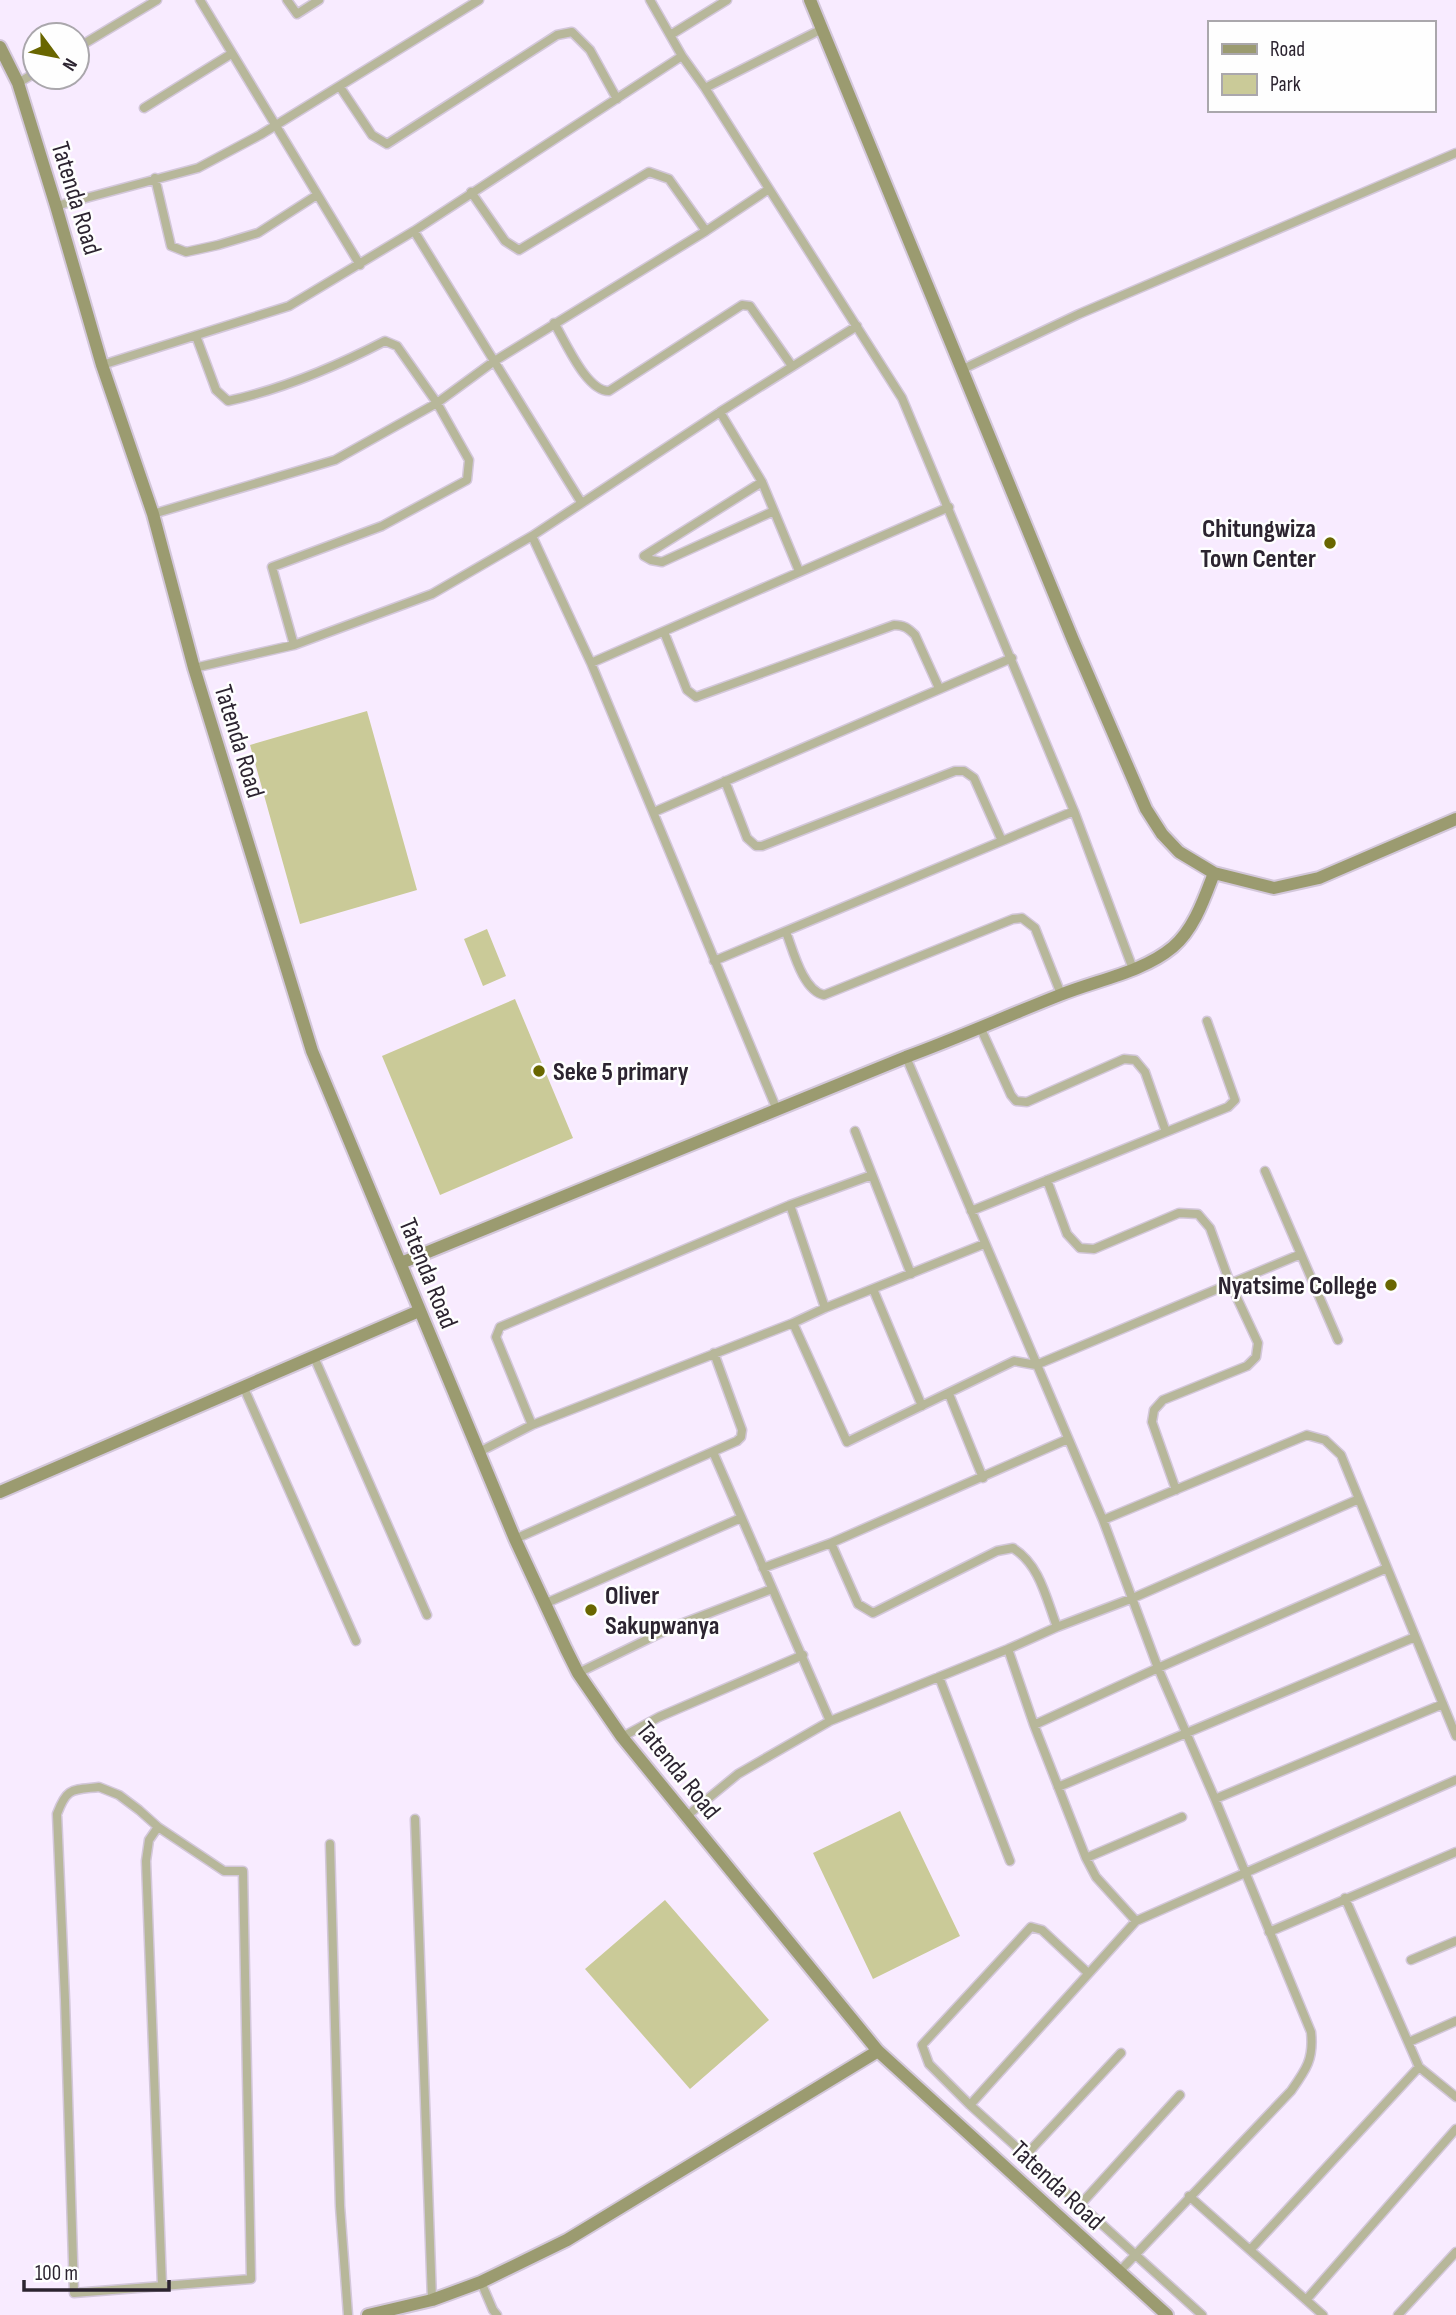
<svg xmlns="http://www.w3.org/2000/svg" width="1456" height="2315" font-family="'Sofia Sans Condensed',sans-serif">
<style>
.green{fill:#caca98}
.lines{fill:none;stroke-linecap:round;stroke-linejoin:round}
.street-casing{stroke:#d3c7da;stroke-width:11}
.secondary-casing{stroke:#d3c7da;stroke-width:16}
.street{stroke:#b7b79a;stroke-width:8}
.secondary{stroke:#9b9b70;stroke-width:12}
.poi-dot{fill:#696600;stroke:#fefefe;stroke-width:2.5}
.labels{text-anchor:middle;stroke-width:5;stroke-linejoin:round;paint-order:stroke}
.street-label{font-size:26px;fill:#2c2430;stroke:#fefefe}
.poi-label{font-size:26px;font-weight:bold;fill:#2c2430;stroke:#fefefe;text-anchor:end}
</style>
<rect width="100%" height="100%" fill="#f8ebff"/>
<!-- green -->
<path class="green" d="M367,711L417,890L300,924L250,745Z
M487,929L506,976L483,986L464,939Z
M515,999L573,1138L440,1195L382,1056Z
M900,1811L960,1936L873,1979L813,1853Z
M665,1900L769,2020L690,2089L585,1969Z"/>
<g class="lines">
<defs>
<path id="street" d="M200,0L360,265
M287,0L297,14L319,0
M650,0L682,56L705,88L902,398L1074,811L1133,969
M672,34L727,0
M77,48L157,0
M18,83L35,73
M340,87L372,135L387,144L557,35L572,32L590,50L617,99
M705,88L822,29
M144,108L231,54
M155,178L171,246L186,252L218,245L258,233L317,195
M471,192L505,241L519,250L649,172L669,179L706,231
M56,206L198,168L260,135L479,0
M414,231L581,502
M554,323C566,342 586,391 609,391L742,305L750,306L792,366
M196,336L216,390L228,401C284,389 335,367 385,341L397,346L437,403L469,460L467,480L382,526L272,567L294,645
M102,365L289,306L414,231L682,56
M963,369L1079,314L1456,153
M720,412L762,482L799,571
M762,482L644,556L651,560L662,562L774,511
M153,514L335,460L437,403L493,362L706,231L769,189
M532,536L591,663L777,1110
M664,632L687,690L696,697L894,625C904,625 908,628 915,635L939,688
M591,663L949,507
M194,668L294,645L432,594L532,536L720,412L857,326
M725,781L747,838L756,846H762L955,771H964L974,778L1002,841
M654,812L1012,658
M786,932C793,950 803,991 824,995L1013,919L1022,918L1035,928L1061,994
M714,961L1074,811
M981,1029L1011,1095L1016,1101L1027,1102L1124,1059L1135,1060L1145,1072L1166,1132
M906,1057L1103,1520L1158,1668L1215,1799L1311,2032C1314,2059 1306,2070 1291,2091L1119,2272
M855,1131L911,1274
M1265,1171L1338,1340
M1047,1180L1067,1234L1080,1248L1094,1249L1179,1213L1198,1214L1210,1228L1230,1283L1258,1343L1256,1357L1247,1366L1163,1400L1154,1410L1152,1422L1176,1490
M790,1205L872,1175
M971,1211L1228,1107L1235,1100L1207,1021
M873,1289L922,1406
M793,1323L847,1442L1014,1361L1036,1365L1301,1254
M314,1357L427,1615
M243,1386L356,1641
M949,1394L983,1478
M532,1425L496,1337L500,1327L790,1205L825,1308
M479,1452L532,1425L793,1323L825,1308L984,1244
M713,1452L830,1721
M1103,1520L1307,1435L1325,1440L1341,1455L1456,1736
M515,1539L737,1441L741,1437L742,1430L714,1353
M831,1543L858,1604L873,1613L997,1551L1013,1548C1040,1565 1046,1598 1057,1627
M763,1568L831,1543L1068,1439
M544,1604L741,1518
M1008,1649L1034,1725L1086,1858L1096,1877L1136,1921
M578,1673L673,1627L772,1589
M939,1677L1010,1861
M1034,1725L1158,1668L1387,1568
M622,1737L659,1717L803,1655
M99,1787L119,1795L139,1810L158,1827L224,1871H243L251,2279L74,2293L65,2000L57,1814C67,1787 72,1790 99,1787Z
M1058,1787L1415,1637
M1215,1799L1443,1704
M688,1815L738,1774L830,1721L1008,1649L1057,1627L1133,1598L1359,1499
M415,1819L432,2300
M158,1827L149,1840L146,1861L162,2285
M330,1844L340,2206L348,2315
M1086,1858L1182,1817
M1345,1898L1419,2067L1456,2097
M1269,1932L1456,1852
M1411,1960L1456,1941
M1088,1973L1042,1930L1031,1927L922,2045L929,2064L970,2105L1202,2315
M1409,2042L1456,2021
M970,2105L1136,1921L1456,1780
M1025,2156L1121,2053
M1189,2196L1323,2315
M1080,2205L1180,2095
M1250,2250L1419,2067
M481,2282L493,2310L497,2315
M1306,2300L1456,2129
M1398,2315L1456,2252"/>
<path id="secondary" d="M810,0L1073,640L1146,809L1162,834L1179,852L1214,873L1274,888L1319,878L1456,819
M0,47L18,83L56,206L102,365L153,514L194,668L312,1051L515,1539L566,1649L578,1673L622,1737L878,2051L1167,2315
M401,1263L906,1057C958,1038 1009,1015 1060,995C1096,980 1142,973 1173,947C1194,929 1204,899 1214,873
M0,1492L419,1311
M368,2315L432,2300L481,2282L567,2240L878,2051"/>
</defs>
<!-- street casing -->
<use href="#street" class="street-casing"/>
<!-- secondary casing -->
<use href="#secondary" class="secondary-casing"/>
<!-- street -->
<use href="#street" class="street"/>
<!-- secondary -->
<use href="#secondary" class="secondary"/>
</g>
<!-- markers -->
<g class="poi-dot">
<circle cx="1330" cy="543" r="7"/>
<circle cx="539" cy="1071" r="7"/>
<circle cx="1391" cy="1285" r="7"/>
<circle cx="591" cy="1610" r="7"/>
</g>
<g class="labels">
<!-- street labels -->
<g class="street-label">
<text transform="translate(77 198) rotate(73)" y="9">Tatenda Road</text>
<text transform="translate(240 741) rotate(73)" y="9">Tatenda Road</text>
<text transform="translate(429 1273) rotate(68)" y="9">Tatenda Road</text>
<text transform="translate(679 1770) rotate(51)" y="9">Tatenda Road</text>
<text transform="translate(1058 2185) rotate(43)" y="9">Tatenda Road</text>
</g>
<!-- poi labels -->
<g class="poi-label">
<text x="1316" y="537">Chitungwiza<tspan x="1316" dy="30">Town Center</tspan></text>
<text x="553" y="1080" text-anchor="start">Seke 5 primary</text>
<text x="1377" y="1294">Nyatsime College</text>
<text x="605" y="1604" text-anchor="start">Oliver<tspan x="605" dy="30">Sakupwanya</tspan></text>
</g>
</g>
<!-- legend -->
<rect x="1208" y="21" width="228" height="91" fill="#fefefe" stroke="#aaa7ac" stroke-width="2"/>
<rect x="1222" y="44" width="35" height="10" fill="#9b9b70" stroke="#aaa7ac" stroke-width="2"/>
<text x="1270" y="56" font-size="21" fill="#2c2430">Road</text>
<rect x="1222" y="74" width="35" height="21" fill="#caca98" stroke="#aaa7ac" stroke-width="2"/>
<text x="1270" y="91" font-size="21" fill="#2c2430">Park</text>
<!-- north arrow -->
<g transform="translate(56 56) rotate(122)"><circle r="33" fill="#fefefe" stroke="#aaa7ac" stroke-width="2"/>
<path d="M0-5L12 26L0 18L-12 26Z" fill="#696600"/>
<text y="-10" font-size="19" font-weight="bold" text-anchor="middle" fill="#2c2430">N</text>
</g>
<!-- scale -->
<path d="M24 2280v10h145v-10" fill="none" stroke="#2c2430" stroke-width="3.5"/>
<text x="35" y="2280" font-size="21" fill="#2c2430" stroke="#fefefe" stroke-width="5" paint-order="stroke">100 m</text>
</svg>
